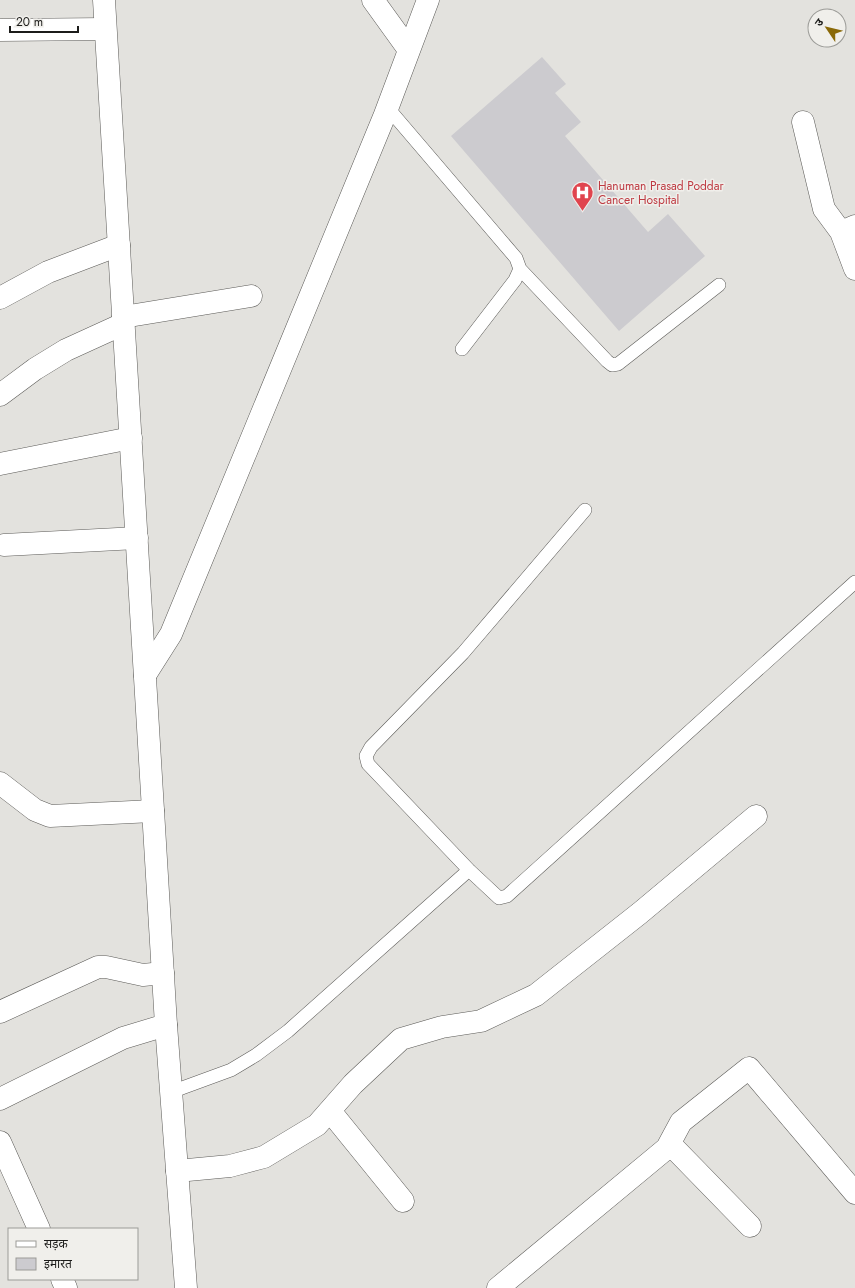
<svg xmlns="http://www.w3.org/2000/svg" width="855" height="1288" font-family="Jost,'Noto Sans Devanagari',sans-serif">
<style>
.building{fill:#cccbcf}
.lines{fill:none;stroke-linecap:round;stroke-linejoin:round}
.lane-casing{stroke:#5c5b58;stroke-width:14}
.street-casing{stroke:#5c5b58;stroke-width:23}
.secondary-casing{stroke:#5c5b58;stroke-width:23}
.lane{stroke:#fff;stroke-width:13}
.street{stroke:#fff;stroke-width:22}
.secondary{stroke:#fff;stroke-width:22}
.labels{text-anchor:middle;stroke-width:3;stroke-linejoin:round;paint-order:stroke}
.health-label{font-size:12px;fill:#be3a42;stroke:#f0efeb;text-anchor:start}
</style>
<rect width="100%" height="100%" fill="#e3e2de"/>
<!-- building -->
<path class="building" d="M542,57L566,84L555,93L581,122L565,136L648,232L668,214L705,256L619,331L451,136Z"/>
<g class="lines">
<defs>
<path id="lane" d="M387,107L516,258L520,269L515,280L462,349
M520,269L607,361L612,365L618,364L719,285
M585,510L463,653L371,747L366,756L368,764L469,870L499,898L507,896L855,582
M171,1092L231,1070L256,1055L288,1031L469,870"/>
<path id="street" d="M373,0L409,50
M0,30L105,29
M803,122L824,209L841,232
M855,226L841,232L855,269
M0,298L48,272L119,245
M123,317L251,296
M0,395L35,369L66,350L123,324
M0,464L131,438
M4,545L137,538
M145,675L171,634L384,117L428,0
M0,783L35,810L50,816L153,811
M0,1012L98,967H106L143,975L163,973
M0,1099L123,1038L166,1025
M330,1111L403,1201
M0,1142L39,1229
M667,1148L681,1122L749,1068L855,1193
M177,1171L230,1166L264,1157L317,1125L353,1084L401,1039L442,1027L481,1021L536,995L640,913L756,816
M62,1279L66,1288
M498,1288L667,1148L675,1149L750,1226"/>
<path id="secondary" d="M104,0L166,1025L186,1288"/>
</defs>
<!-- lane casing -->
<use href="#lane" class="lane-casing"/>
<!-- street casing -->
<use href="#street" class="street-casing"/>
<!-- secondary casing -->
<use href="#secondary" class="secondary-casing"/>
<!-- lane -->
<use href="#lane" class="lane"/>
<!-- street -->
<use href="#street" class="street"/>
<!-- secondary -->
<use href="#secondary" class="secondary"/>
</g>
<!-- icons -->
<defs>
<symbol id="hospital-pin" viewBox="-11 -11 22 30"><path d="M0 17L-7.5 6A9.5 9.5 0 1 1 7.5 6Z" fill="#e0444e" stroke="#f0efeb"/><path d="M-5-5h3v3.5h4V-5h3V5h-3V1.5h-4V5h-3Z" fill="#fff"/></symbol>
</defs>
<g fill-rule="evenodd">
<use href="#hospital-pin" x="570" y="180" width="25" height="34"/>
</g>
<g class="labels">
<!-- health labels -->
<g class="health-label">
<text x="598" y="190">Hanuman Prasad Poddar<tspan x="598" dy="14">Cancer Hospital</tspan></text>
</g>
</g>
<!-- legend -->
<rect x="8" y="1228" width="130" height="52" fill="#f0efeb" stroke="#9b9b97"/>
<rect x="16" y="1241" width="20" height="6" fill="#ffffff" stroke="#9b9b97"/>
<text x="44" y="1248" font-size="12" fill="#1c1c1a">सड़क</text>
<rect x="16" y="1258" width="20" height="12" fill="#cccbcf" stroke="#9b9b97"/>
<text x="44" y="1268" font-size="12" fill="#1c1c1a">इमारत</text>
<!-- north arrow -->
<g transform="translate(827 28) rotate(305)"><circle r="19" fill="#f0efeb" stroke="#9b9b97"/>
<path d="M0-3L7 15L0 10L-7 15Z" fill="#8a6908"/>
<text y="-6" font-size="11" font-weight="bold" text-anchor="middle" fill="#1c1c1a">उ</text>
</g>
<!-- scale -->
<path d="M10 26v6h68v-6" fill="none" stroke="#1c1c1a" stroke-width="2"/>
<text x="16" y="26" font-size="12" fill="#1c1c1a" stroke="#f0efeb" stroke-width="3" paint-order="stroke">20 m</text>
</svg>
